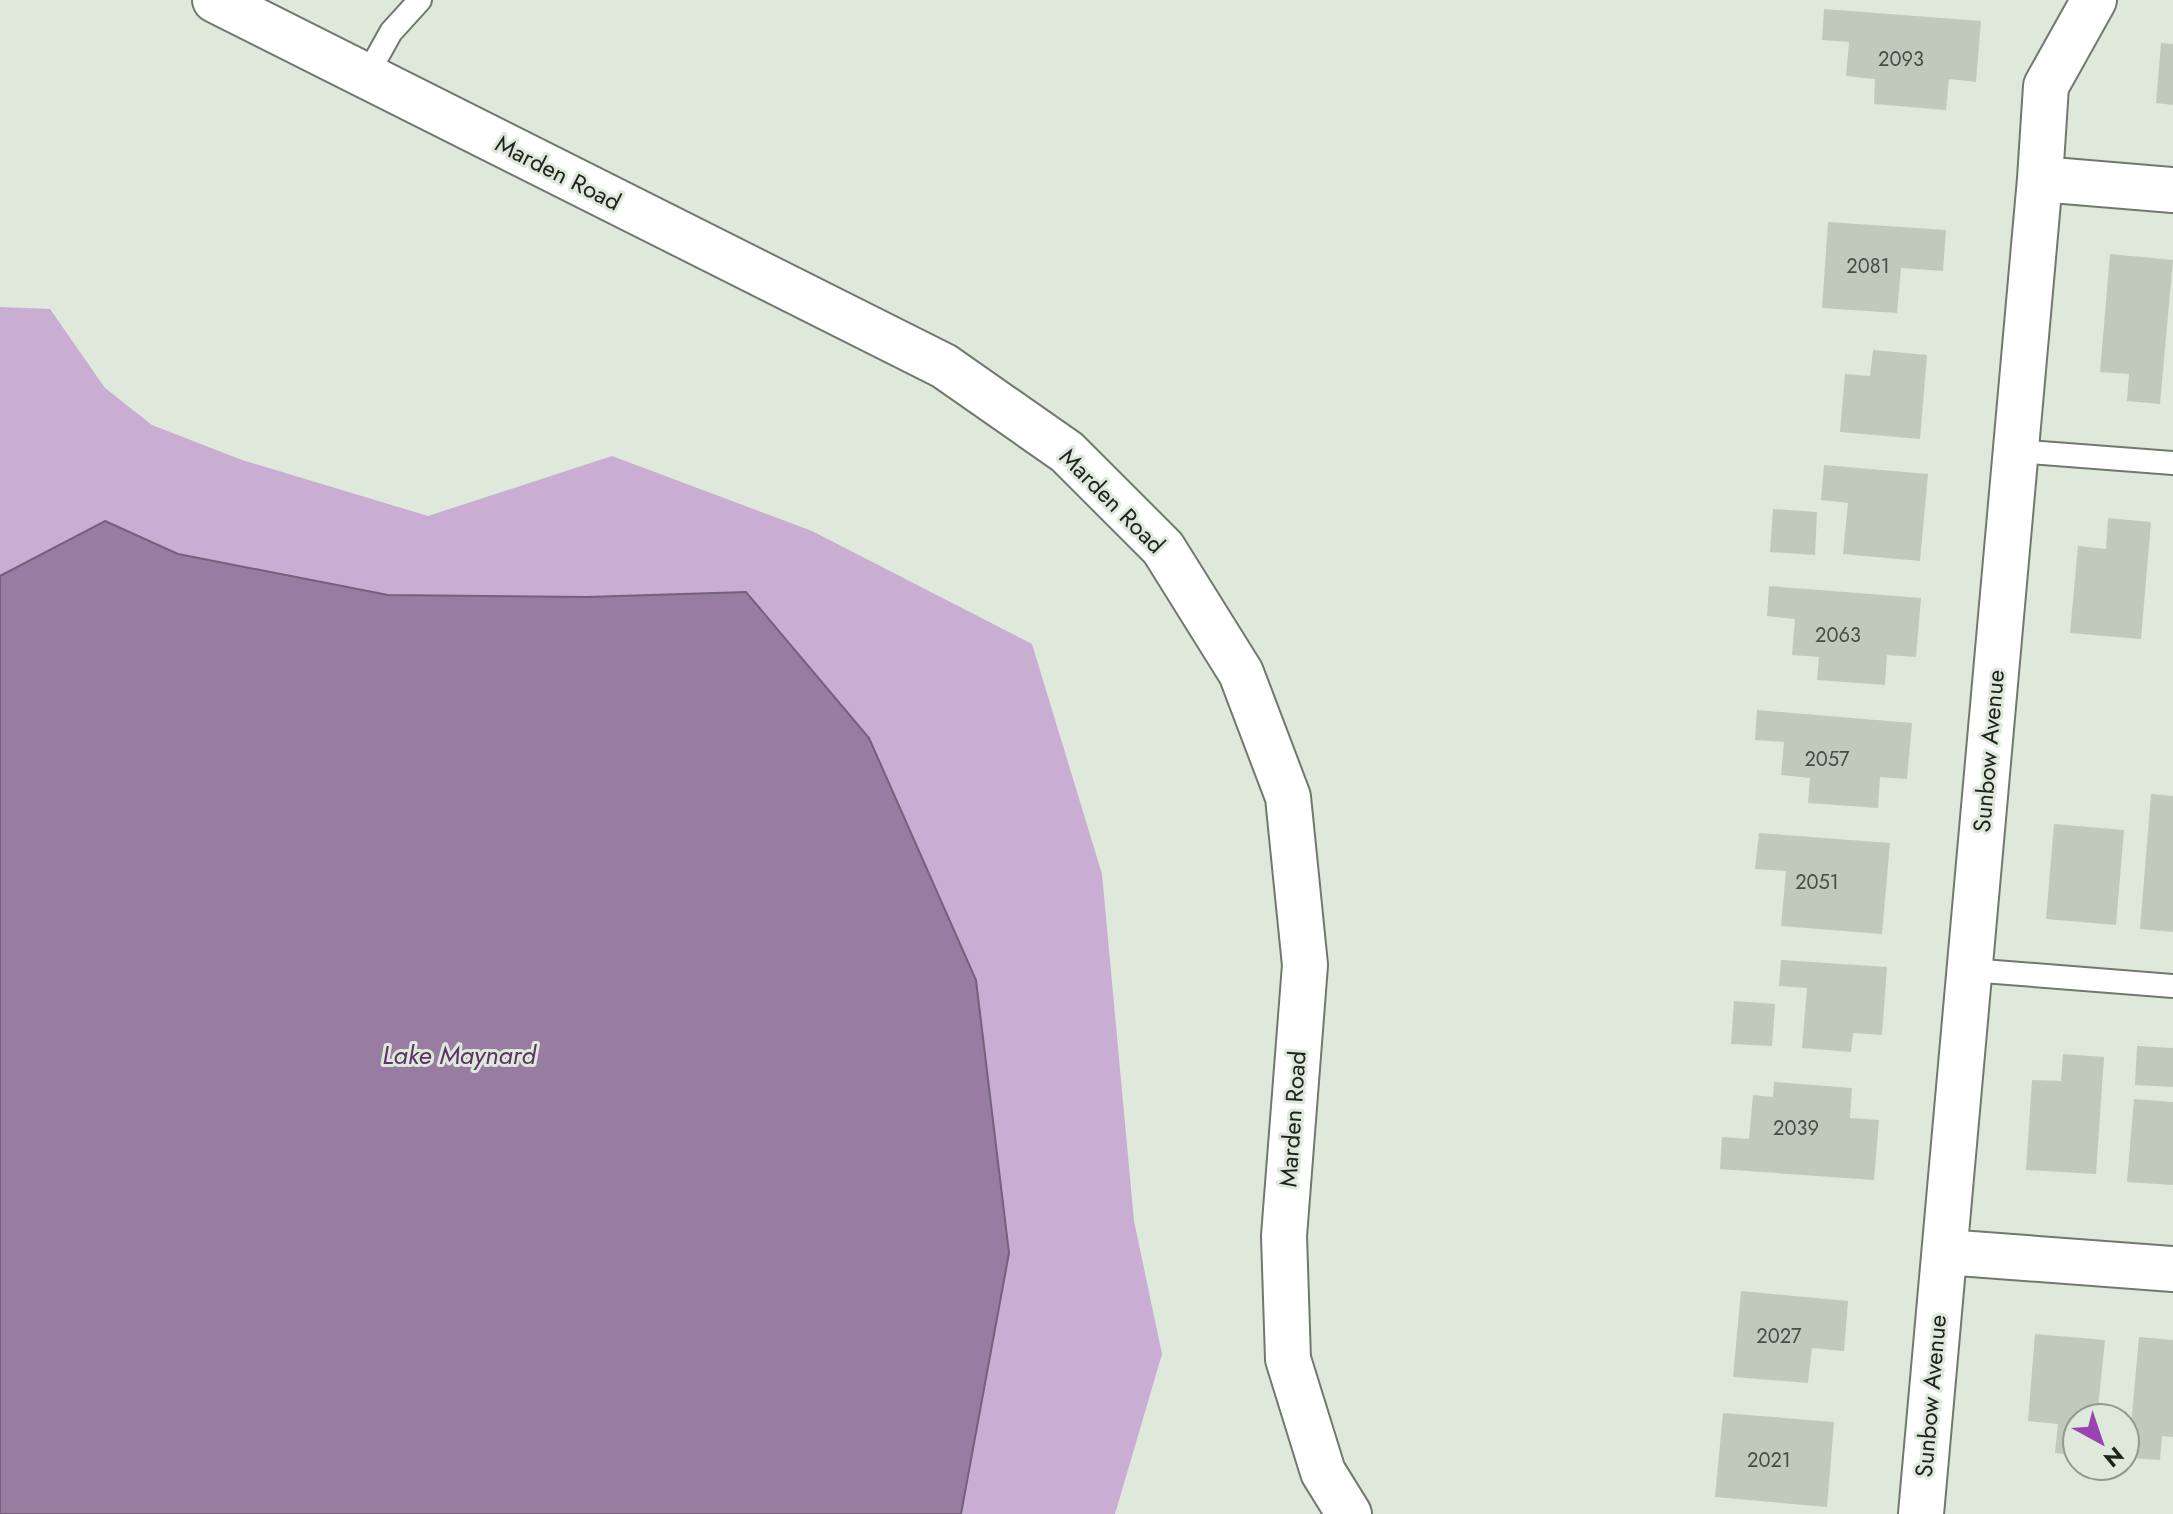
<svg xmlns="http://www.w3.org/2000/svg" width="2173" height="1514" font-family="Jost,sans-serif">
<style>
.green{fill:#caadd2}
.water{fill:#997ca1;stroke:#74617a;stroke-width:2}
.building{fill:#bfcabd}
.lines{fill:none;stroke-linecap:round;stroke-linejoin:round}
.service-casing{stroke:#6f796d;stroke-width:26}
.minor-casing{stroke:#6f796d;stroke-width:48}
.tertiary-casing{stroke:#6f796d;stroke-width:48}
.service{stroke:#fff;stroke-width:22}
.minor{stroke:#fff;stroke-width:44}
.tertiary{stroke:#fff;stroke-width:44}
.labels{text-anchor:middle;stroke-width:6;stroke-linejoin:round;paint-order:stroke}
.number-label{font-size:20px;fill:#474d46}
.street-label{font-size:24px;fill:#1f231e;stroke:#dee9db}
.water-label{font-size:26px;font-style:italic;fill:#5a3365;stroke:#dee9db}
</style>
<rect width="100%" height="100%" fill="#dee9db"/>
<!-- green -->
<path class="green" d="M0,307L50,309L105,388L152,425L242,460L428,516L612,456L812,531L1032,644L1102,874L1134,1221L1162,1354L1115,1514H961L1009,1253L746,592L587,597L388,595L178,554L105,521L0,576Z"/>
<!-- water -->
<path class="water" d="M105,521L178,554L388,595L587,597L746,592L869,738L976,980L1009,1253L961,1514H0V576Z"/>
<!-- building -->
<path class="building" d="M1824,9L1981,21L1976,82L1949,79L1946,110L1874,104L1875,79L1846,76L1849,42L1822,40Z
M2161,43L2173,44V105L2156,103Z
M1828,222L1946,230L1943,271L1901,268L1897,313L1822,308Z
M2110,254L2173,260L2160,404L2127,401L2129,374L2100,372Z
M1873,350L1927,355L1920,439L1840,432L1845,374L1870,376Z
M1824,465L1928,474L1920,561L1843,554L1848,503L1821,500Z
M1773,509L1817,512L1815,555L1770,552Z
M2108,518L2151,522L2141,639L2070,633L2078,546L2106,549Z
M1769,586L1921,598L1916,657L1887,655L1885,685L1817,680L1819,657L1792,655L1795,619L1767,616Z
M1757,710L1912,723L1907,779L1880,777L1878,808L1808,803L1810,778L1781,775L1784,742L1755,740Z
M2151,794L2173,796V932L2140,929Z
M2054,824L2124,830L2116,925L2046,919Z
M1759,833L1890,843L1882,934L1781,926L1786,871L1755,869Z
M1781,960L1887,967L1882,1035L1853,1033L1851,1052L1802,1048L1807,988L1779,986Z
M1734,1001L1775,1004L1772,1046L1731,1044Z
M2137,1046L2173,1048V1087L2135,1085Z
M2063,1054L2104,1057L2096,1174L2026,1170L2032,1080L2061,1081Z
M1774,1082L1852,1088L1850,1118L1879,1120L1874,1180L1720,1169L1722,1137L1749,1139L1753,1095L1773,1097Z
M2134,1099L2173,1102V1185L2127,1182Z
M1741,1291L1848,1301L1844,1351L1812,1348L1808,1383L1733,1377Z
M2035,1334L2105,1340L2097,1418H2077V1455L2055,1453L2058,1424L2028,1421Z
M2139,1337L2173,1340V1437L2162,1436L2160,1460L2128,1458Z
M1723,1413L1834,1422L1827,1507L1715,1497Z"/>
<g class="lines">
<defs>
<path id="service" d="M366,77L391,32L420,0
M2016,451L2173,463
M1970,970L2173,986"/>
<path id="minor" d="M2040,179L2173,190
M1945,1252L2173,1269
M1921,1514L2040,179L2046,86L2094,0"/>
<path id="tertiary" d="M215,0L944,366L1067,452L1163,548L1241,673L1288,797L1305,965L1284,1236L1288,1359L1323,1472L1349,1514"/>
</defs>
<!-- service casing -->
<use href="#service" class="service-casing"/>
<!-- minor casing -->
<use href="#minor" class="minor-casing"/>
<!-- tertiary casing -->
<use href="#tertiary" class="tertiary-casing"/>
<!-- service -->
<use href="#service" class="service"/>
<!-- minor -->
<use href="#minor" class="minor"/>
<!-- tertiary -->
<use href="#tertiary" class="tertiary"/>
</g>
<g class="labels">
<!-- number labels -->
<g class="number-label">
<text x="1901" y="66">2093</text>
<text x="1868" y="273">2081</text>
<text x="1838" y="642">2063</text>
<text x="1827" y="766">2057</text>
<text x="1817" y="889">2051</text>
<text x="1796" y="1135">2039</text>
<text x="1779" y="1343">2027</text>
<text x="1769" y="1467">2021</text>
</g>
<!-- street labels -->
<g class="street-label">
<text transform="translate(558 173) rotate(27)" y="8">Marden Road</text>
<text transform="translate(1112 501) rotate(45)" y="8">Marden Road</text>
<text transform="translate(1989 751) rotate(-85)" y="8">Sunbow Avenue</text>
<text transform="translate(1293 1119) rotate(-86)" y="8">Marden Road</text>
<text transform="translate(1931 1396) rotate(-85)" y="8">Sunbow Avenue</text>
</g>
<!-- water labels -->
<g class="water-label">
<text x="459" y="1064">Lake Maynard</text>
</g>
</g>
<!-- north arrow -->
<g transform="translate(2101 1442) rotate(140)"><circle r="38" fill="#dee9db" stroke="#929a8f" stroke-width="2"/>
<path d="M0-6L14 30L0 20L-14 30Z" fill="#9a44b1"/>
<text y="-12" font-size="22" font-weight="bold" text-anchor="middle" fill="#1f231e">N</text>
</g>
</svg>
